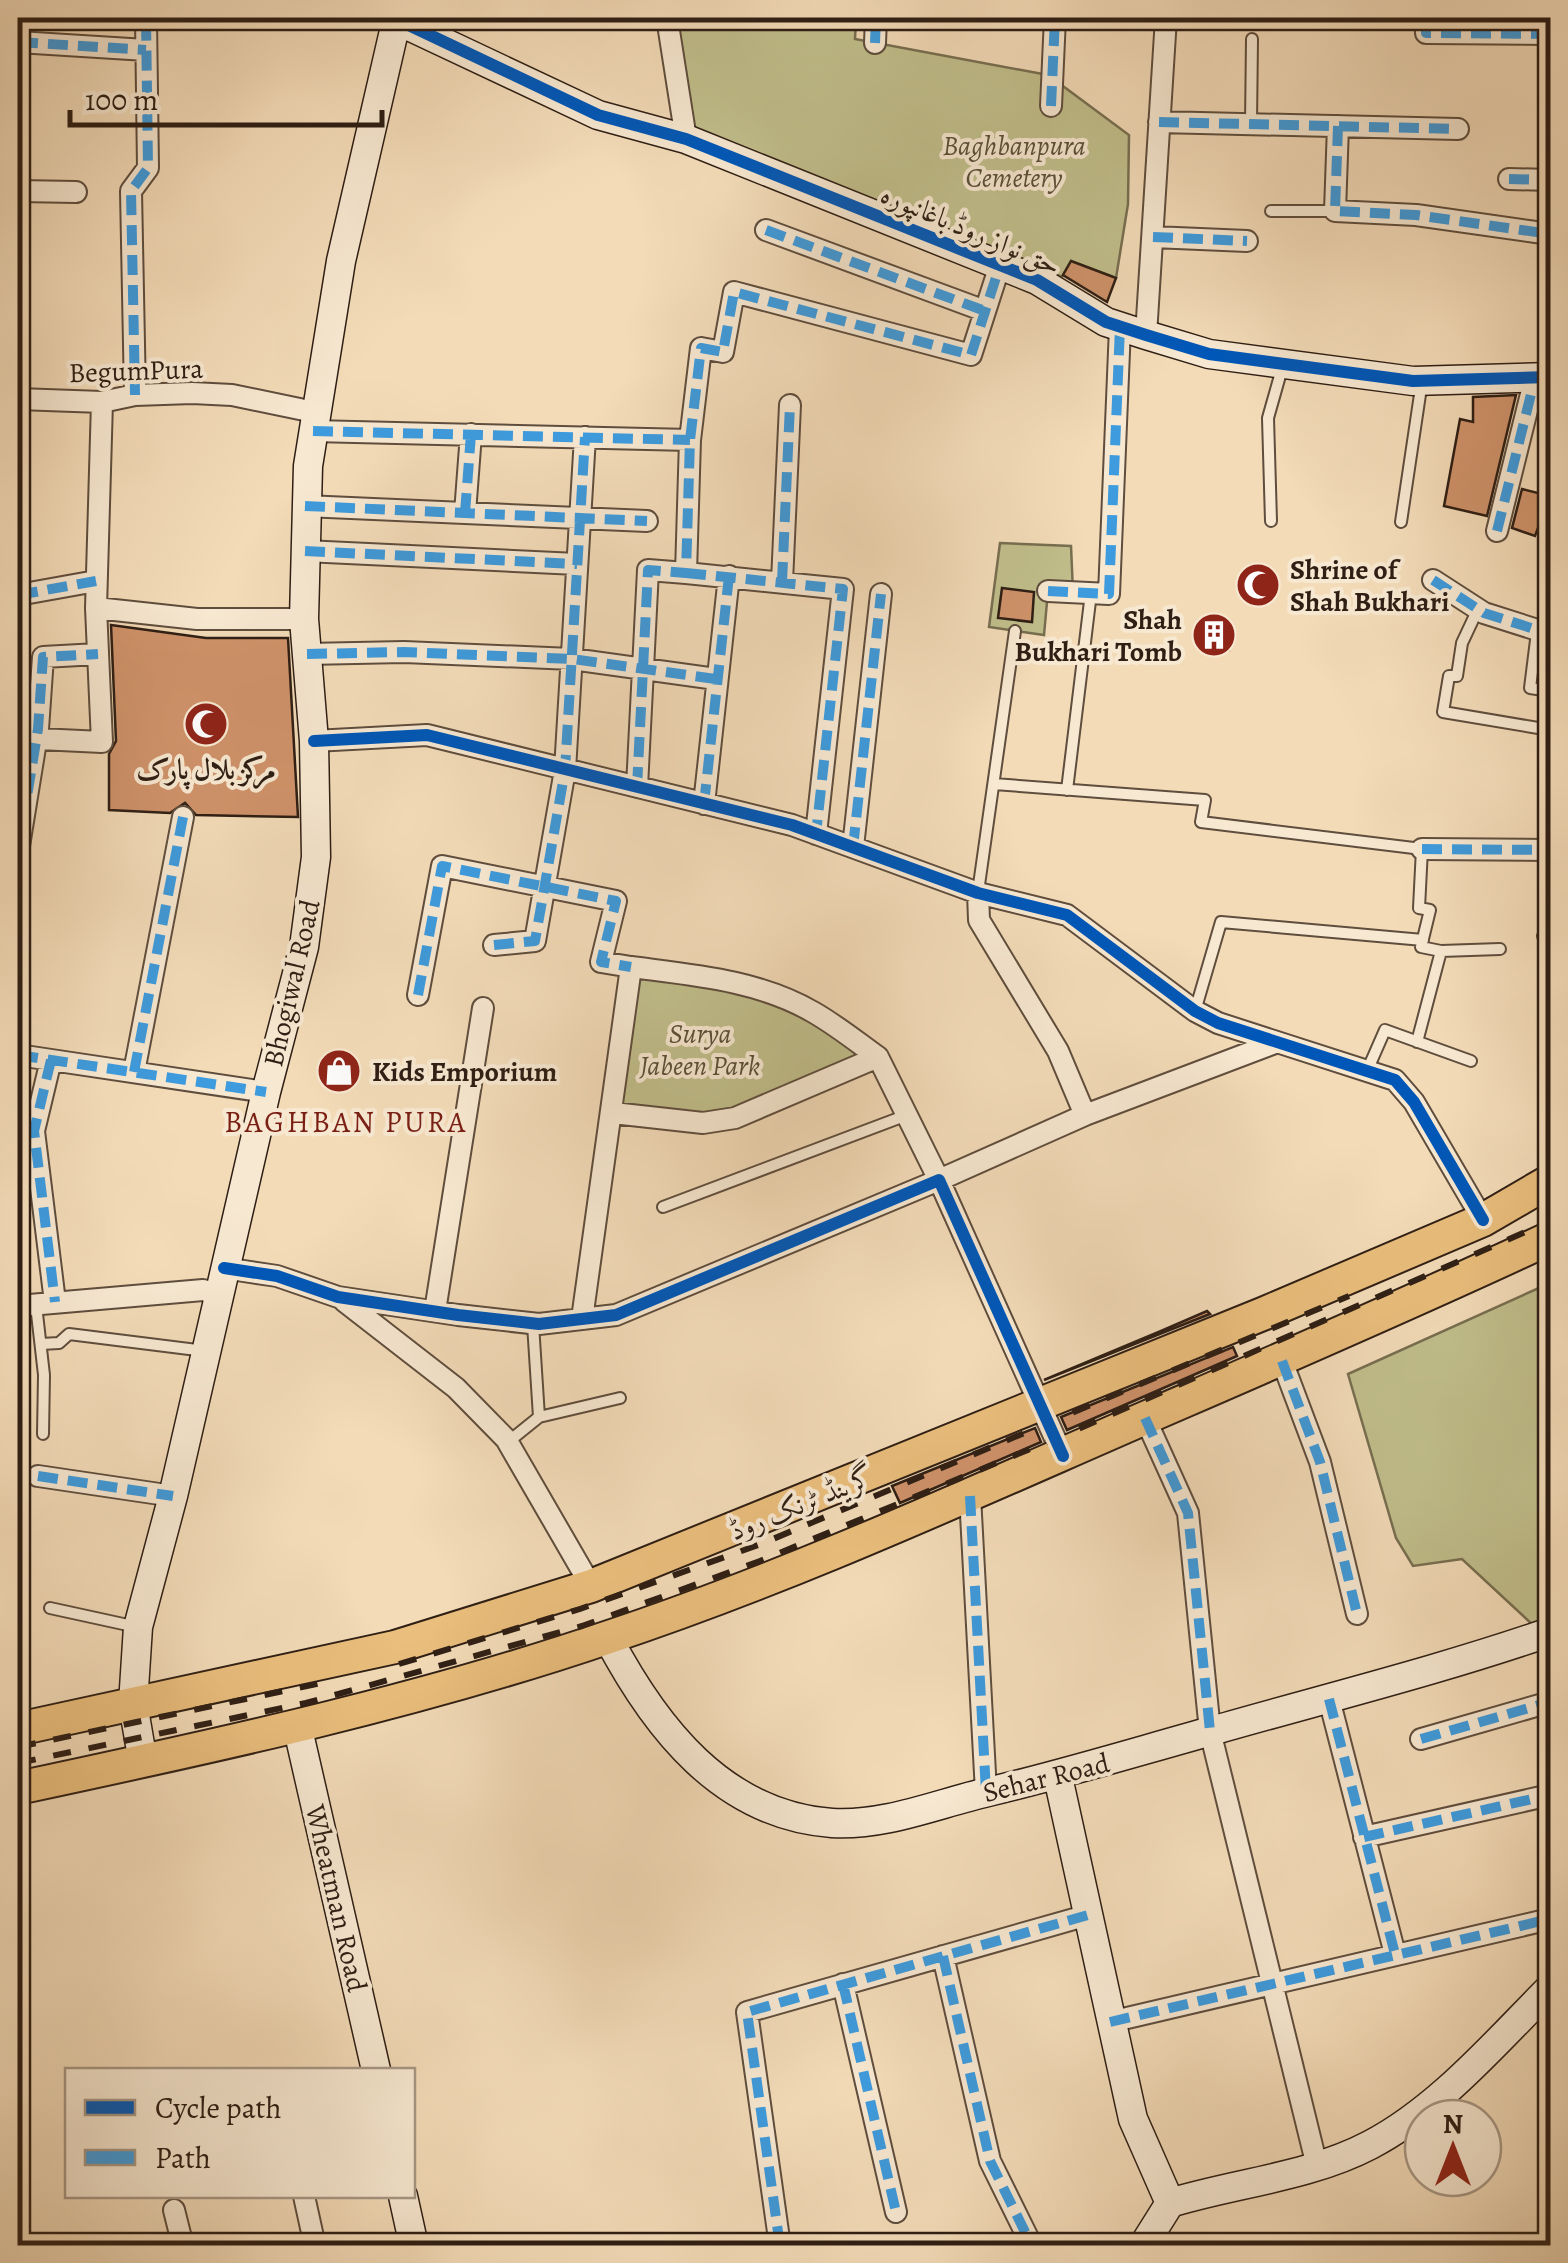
<svg xmlns="http://www.w3.org/2000/svg" width="1568" height="2263" font-family="Alegreya,Amiri,serif">
<style>
.green{fill:#c0be8b;stroke:#776e50;stroke-width:2.5}
.building{fill:#cf926a;stroke:#2e1e14;stroke-width:2.5}
.lines{fill:none;stroke-linecap:round;stroke-linejoin:round}
.lane-casing{stroke:#5f4d3d;stroke-width:14}
.street-casing{stroke:#5f4d3d;stroke-width:24}
.secondary-casing{stroke:#2e1e14;stroke-width:31}
.primary-casing{stroke:#2e1e14;stroke-width:36}
.lane{stroke:#f7e8d1;stroke-width:10}
.street{stroke:#f7e8d1;stroke-width:20}
.secondary{stroke:#f7e8d1;stroke-width:28}
.primary{stroke:#eabe7c;stroke-width:32}
.rail{stroke:#2e1e14;stroke-width:6;stroke-dasharray:18 18;stroke-linecap:butt}
.quiet{stroke:#3d9bde;stroke-width:10;stroke-dasharray:20 10;stroke-linecap:butt}
.cycleway-casing{stroke:#f7e8d1;stroke-width:19}
.cycleway{stroke:#0057b8;stroke-width:12}
.labels{text-anchor:middle;stroke-width:8;stroke-linejoin:round;paint-order:stroke}
.park-label{font-size:28px;font-style:italic;fill:#5a4e38;stroke:#f7e8d1}
.street-label{font-size:28px;fill:#2e1e14;stroke:#f7e8d1}
.poi-label{font-size:28px;font-weight:bold;fill:#2e1e14;stroke:#f7e8d1;text-anchor:start}
.neighbourhood-label{font-size:30px;letter-spacing:2.5px;fill:#7a1f14;stroke:#f7e8d1}
</style>
<rect width="100%" height="100%" fill="#f3dbb8"/>
<filter id="stains"><feTurbulence type="fractalNoise" baseFrequency=".002" numOctaves="4"/><feColorMatrix values="0 0 0 0 .2 0 0 0 0 .09 0 0 0 0 .02 0 0 0 .5 -.17"/></filter>
<radialGradient id="worn" r=".72"><stop offset=".6" stop-color="#630" stop-opacity="0"/><stop offset="1" stop-color="#630" stop-opacity=".3"/></radialGradient>
<!-- green -->
<path class="green" d="M672,18H856L855,39L1048,75L1129,135L1128,204L1116,278L1071,261L1062,277L683,124Z
M1000,543L1071,546L1073,592L1048,591L1044,635L989,627Z
M631,967L730,980L878,1057L735,1118L613,1113Z
M1550,1283V1620L1534,1626L1462,1559L1413,1566L1396,1538L1348,1374Z"/>
<!-- building -->
<path class="building" d="M1071,261L1116,278L1107,302L1063,275Z
M1516,395L1487,516L1444,506L1460,419L1473,422V397Z
M1522,489L1550,496L1535,536L1512,528Z
M1002,588L1034,592L1032,622L998,618Z
M1199,621H1229V650L1200,649Z
M111,625L206,638H288L298,817L196,815L185,803L170,813L109,810V754L116,741Z
M1207,1311L1210,1314L1044,1380L1161,1331Z
M1233,1347L1237,1356L1067,1430L1061,1417Z
M1035,1428L1041,1442L900,1503L892,1486Z"/>
<g class="lines">
<defs>
<path id="lane" d="M1251,124L1252,39
M1271,211H1335
M1271,521L1268,418L1283,365
M1401,522L1422,381
M1478,609L1462,643L1457,676H1449L1443,712L1550,730
M1537,632L1530,688L1550,691
M994,784L1205,800L1201,822L1422,849L1419,908L1430,910L1421,947L1441,951
M1067,790L1091,593
M978,892L1015,631
M1543,936L1550,948
M1195,1011L1221,922L1423,940
M1417,1042L1441,951L1500,949
M1367,1071L1385,1030L1471,1061
M663,1207L907,1115
M36,1305L44,1375L43,1434
M41,1344L59,1343L69,1334L205,1351
M539,1417L620,1398
M508,1442L539,1417L533,1324
M50,1608L137,1627"/>
<path id="street" d="M667,18L686,139
M1426,18V33L1550,34
M18,42L146,50
M875,43L876,18
M1051,106L1055,18
M1159,122L1458,129
M1338,126L1335,211L1416,215L1550,234
M1509,179L1550,180
M18,191L76,192
M766,230L985,311
M1153,237L1247,241
M1146,335L1166,18
M135,395L131,191L148,168L146,18
M18,399L102,402L135,395L192,393L232,395L314,412
M313,431L690,440
M305,506L647,521
M465,513L471,434
M1497,531L1535,378
M305,551L577,564
M686,573L843,589L816,834
M1433,580L1484,613L1550,634
M782,582L790,405
M1048,591L1109,594L1120,327
M18,595L96,581
M96,608L102,402
M307,654L404,652L572,659L716,679
M18,738L102,742L96,608L197,619H304
M314,741L427,735L792,825L978,893L1067,915L1195,1011L1218,1023L1395,1080L1414,1102L1483,1220
M637,787L648,570L686,573L690,440L701,348L723,352L734,292L971,355L1000,265
M704,804L729,576
M853,847L881,594
M1422,849L1550,850
M18,852L38,729L43,657L98,654
M978,893L979,920L1058,1051L1085,1115
M494,945L535,941L565,770L585,437
M418,995L442,866L616,901L601,962L631,967
M18,1055L266,1092
M51,1060L34,1131L55,1302
M134,1072L183,817
M613,1113L703,1123L735,1118L878,1057L939,1180L1085,1115L1275,1043
M224,1268L277,1276L338,1297L458,1315L539,1324L616,1315L939,1180L1063,1456
M344,1301L456,1388L506,1439L591,1586
M18,1306L203,1290L218,1294
M435,1311L483,1008
M582,1319L631,967C692,975 758,980 813,1012C836,1025 857,1042 878,1057
M1282,1361L1320,1462L1357,1614
M1145,1418L1188,1513L1210,1731L1317,2166
M38,1476L173,1496
M970,1496L986,1792
M1329,1699L1395,1954
M1421,1739L1550,1702
M1364,1837L1550,1795
M943,1956L990,2161L1032,2246
M843,1984L896,2212
M1110,2022L1550,1919
M304,2196L315,2246
M174,2210L183,2246
M780,2246L747,2012L1088,1915"/>
<path id="secondary" d="M392,18L598,115L686,139L1037,280L1106,322L1146,335L1209,354L1413,381L1550,377
M608,1638C655,1727 722,1815 832,1823C886,1826 936,1804 988,1792C1064,1774 1139,1751 1215,1730C1327,1698 1440,1670 1550,1632
M297,1725L376,2070
M143,1762L133,1704L138,1627L173,1496L266,1092L304,947L316,857L314,741L304,619L308,466L341,261L397,18
M1058,1777L1133,2119L1170,2203
M403,2196L414,2246
M1143,2246L1170,2203C1235,2183 1309,2177 1370,2145C1439,2109 1496,2042 1550,1988"/>
<path id="primary" d="M18,1729L395,1647L591,1586L1265,1313L1483,1220L1550,1181
M18,1788C215,1746 414,1703 606,1638C790,1577 968,1495 1145,1418C1281,1359 1416,1301 1550,1238"/>
</defs>
<!-- lane casing -->
<use href="#lane" class="lane-casing"/>
<!-- street casing -->
<use href="#street" class="street-casing"/>
<!-- secondary casing -->
<use href="#secondary" class="secondary-casing"/>
<!-- primary casing -->
<use href="#primary" class="primary-casing"/>
<!-- lane -->
<use href="#lane" class="lane"/>
<!-- street -->
<use href="#street" class="street"/>
<!-- secondary -->
<use href="#secondary" class="secondary"/>
<!-- primary -->
<use href="#primary" class="primary"/>
<!-- rail -->
<path class="rail" d="M399,1664L580,1609L761,1544L1349,1296
M18,1747L331,1681
M18,1763L306,1703L582,1626L760,1561L1076,1430L1550,1221"/>
<!-- quiet -->
<path class="quiet" d="M1426,18V33L1550,34
M18,42L146,50
M875,43L876,18
M1051,106L1055,18
M1159,122L1458,129
M1338,126L1335,211L1416,215L1550,234
M1509,179L1550,180
M766,230L985,311
M1153,237L1247,241
M135,395L131,191L148,168L146,18
M313,431L690,440
M305,506L647,521
M465,513L471,434
M1497,531L1535,378
M305,551L577,564
M686,573L843,589L816,834
M1433,580L1484,613L1550,634
M782,582L790,405
M1048,591L1109,594L1120,327
M18,595L96,581
M307,654L404,652L572,659L716,679
M637,787L648,570L686,573L690,440L701,348L723,352L734,292L971,355L1000,265
M704,804L729,576
M853,847L881,594
M1422,849L1550,850
M18,852L38,729L43,657L98,654
M494,945L535,941L565,770L585,437
M418,995L442,866L616,901L601,962L631,967
M18,1055L266,1092
M51,1060L34,1131L55,1302
M134,1072L183,817
M1282,1361L1320,1462L1357,1614
M1145,1418L1188,1513L1210,1731
M38,1476L173,1496
M970,1496L986,1792
M1329,1699L1395,1954
M1421,1739L1550,1702
M1364,1837L1550,1795
M943,1956L990,2161L1032,2246
M843,1984L896,2212
M1110,2022L1550,1919
M780,2246L747,2012L1088,1915"/>
<defs>
<path id="cycleway" d="M396,19L598,115L686,139L1037,280L1106,322L1146,335L1209,354L1413,381L1550,377
M314,741L427,735L792,825L978,893L1067,915L1195,1011L1218,1023L1395,1080L1414,1102L1483,1220
M224,1268L277,1276L338,1297L458,1315L539,1324L616,1315L939,1180L1063,1456"/>
</defs>
<!-- cycleway casing -->
<use href="#cycleway" class="cycleway-casing"/>
<!-- cycleway -->
<use href="#cycleway" class="cycleway"/>
</g>
<!-- icons -->
<defs>
<symbol id="mosque-disc" viewBox="-11 -11 22 22"><circle r="9.5" fill="#8f2418" stroke="#f7e8d1"/><path d="M3.5-4.9A6 6 0 1 0 3.5 4.9A5 5 0 1 1 3.5-4.9Z" fill="#fff"/></symbol>
<symbol id="building-disc" viewBox="-11 -11 22 22"><circle r="9.5" fill="#8f2418" stroke="#f7e8d1"/><path d="M-4-6H4V6H1V3H-1V6H-4ZM-2.5-4.3h1.7v1.8h-1.7ZM.8-4.3h1.7v1.8H.8ZM-2.5-1h1.7V.8h-1.7ZM.8-1h1.7V.8H.8Z" fill="#fff"/></symbol>
<symbol id="shop-disc" viewBox="-11 -11 22 22"><circle r="9.5" fill="#8f2418" stroke="#f7e8d1"/><path d="M-5-2.5h2.3a2.7 3.5 0 0 1 5.4 0H5L5.5 6h-11ZM-1.5-2.5h3a1.5 2.3 0 0 0-3 0Z" fill="#fff"/></symbol>
</defs>
<g fill-rule="evenodd">
<use href="#mosque-disc" x="1233" y="560" width="50" height="50"/>
<use href="#building-disc" x="1189" y="610" width="50" height="50"/>
<use href="#mosque-disc" x="181" y="699" width="50" height="50"/>
<use href="#shop-disc" x="314" y="1046" width="50" height="50"/>
</g>
<g class="labels">
<!-- park labels -->
<g class="park-label">
<text x="1014" y="155">Baghbanpura<tspan x="1014" dy="32">Cemetery</tspan></text>
<text x="700" y="1043">Surya<tspan x="700" dy="32">Jabeen Park</tspan></text>
</g>
<!-- street labels -->
<g class="street-label">
<text transform="translate(971 229) rotate(23)" y="10">حق نواز روڈ باغانپورہ</text>
<text transform="translate(136 370) rotate(-2)" y="10">BegumPura</text>
<text transform="translate(291 983) rotate(-77)" y="10">Bhogiwal Road</text>
<text transform="translate(801 1503) rotate(-22)" y="10">گرینڈ ٹرنک روڈ</text>
<text transform="translate(1046 1777) rotate(-14)" y="10">Sehar Road</text>
<text transform="translate(337 1898) rotate(77)" y="10">Wheatman Road</text>
</g>
<!-- poi labels -->
<g class="poi-label">
<text x="1290" y="579">Shrine of<tspan x="1290" dy="32">Shah Bukhari</tspan></text>
<text x="1182" y="629" text-anchor="end">Shah<tspan x="1182" dy="32">Bukhari Tomb</tspan></text>
<text x="206" y="779" text-anchor="middle">مرکز بلال پارک</text>
<text x="372" y="1081">Kids Emporium</text>
</g>
<!-- neighbourhood labels -->
<g class="neighbourhood-label">
<text x="346" y="1132">BAGHBAN PURA</text>
</g>
</g>
<!-- margin -->
<rect width="1568" height="2263" fill="none" stroke="#f3dbb8" stroke-width="60"/>
<rect x="20" y="20" width="1528" height="2223" fill="none" stroke="#2e1e14" stroke-width="5"/>
<rect x="30" y="30" width="1508" height="2203" fill="none" stroke="#2e1e14" stroke-width="2.5"/>
<!-- legend -->
<rect x="65" y="2068" width="350" height="130" fill="#f7e8d1" stroke="#a79785" stroke-width="2.5"/>
<rect x="85" y="2100" width="50" height="15" fill="#0057b8" stroke="#a79785" stroke-width="2.5"/>
<text x="155" y="2118" font-size="30" fill="#2e1e14">Cycle path</text>
<rect x="85" y="2150" width="50" height="15" fill="#3d9bde" stroke="#a79785" stroke-width="2.5"/>
<text x="155" y="2168" font-size="30" fill="#2e1e14">Path</text>
<!-- north arrow -->
<g transform="translate(1453 2148)"><circle r="48" fill="#f7e8d1" stroke="#a79785" stroke-width="2.5"/>
<path d="M0-8L18 38L0 25L-18 38Z" fill="#8f2418"/>
<text y="-15" font-size="28" font-weight="bold" text-anchor="middle" fill="#2e1e14">N</text>
</g>
<!-- scale -->
<path d="M70 110v15h312v-15" fill="none" stroke="#2e1e14" stroke-width="5"/>
<text x="85" y="110" font-size="30" fill="#2e1e14" stroke="#f7e8d1" stroke-width="8" paint-order="stroke">100 m</text>
<rect width="100%" height="100%" filter="url(#stains)"/>
<rect width="100%" height="100%" fill="url(#worn)"/>
</svg>
